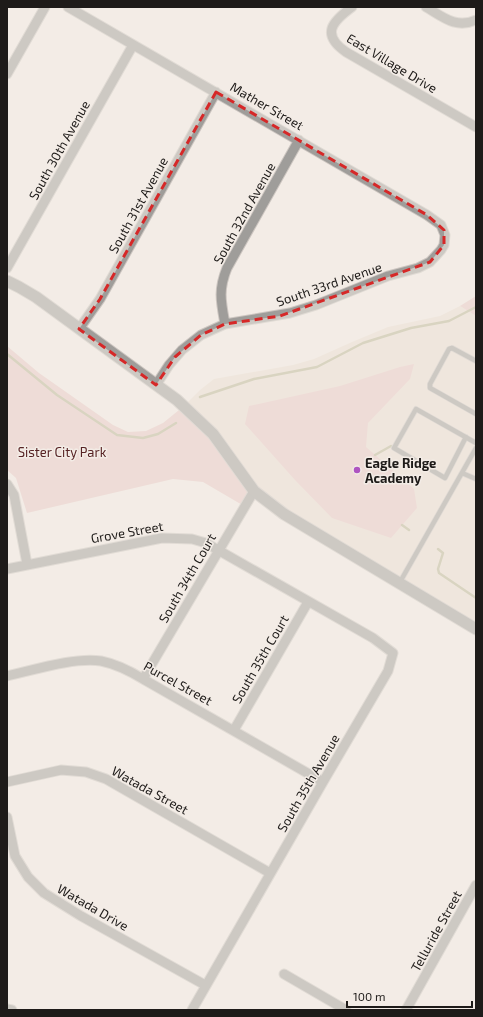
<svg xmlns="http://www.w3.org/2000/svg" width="483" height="1017" font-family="'Exo 2',sans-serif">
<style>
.built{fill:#ecded3}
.green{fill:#e9c8c6}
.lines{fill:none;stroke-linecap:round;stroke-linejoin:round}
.stream{stroke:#bab795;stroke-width:2.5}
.service-casing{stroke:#cdc6c1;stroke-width:6}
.minor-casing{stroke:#cdc6c1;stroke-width:11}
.tertiary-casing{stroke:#cdc6c1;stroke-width:13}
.service{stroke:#9f9d9a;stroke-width:4.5}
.minor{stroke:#9f9d9a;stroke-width:9}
.tertiary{stroke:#9f9d9a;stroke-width:11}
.marked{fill:none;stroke:#d62828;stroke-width:3;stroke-dasharray:8 5;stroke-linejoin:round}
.poi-dot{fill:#ae54c1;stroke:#f3ece6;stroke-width:1.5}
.labels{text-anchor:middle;stroke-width:3;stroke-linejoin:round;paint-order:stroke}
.street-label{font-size:13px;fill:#1e1b19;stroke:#f3ece6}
.park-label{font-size:13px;fill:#572324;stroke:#f3ece6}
.poi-label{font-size:13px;font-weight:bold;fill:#1e1b19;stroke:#f3ece6;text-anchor:start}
</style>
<rect width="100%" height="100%" fill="#f3ece6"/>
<!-- built -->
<path class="built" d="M460,306L476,316V629L254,491L184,406L200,390L214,379L293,365L314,359L352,342L388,327L440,316Z"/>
<!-- green -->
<path class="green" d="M476,296V316L460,306Z
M7,346L39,373L113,425L128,432L146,431L163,423L184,406L254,491L244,506L203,482L173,479L27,513L16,478L7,470Z
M414,364L410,379L368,423L366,447L414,489L417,508L391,538L332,518L295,480L245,424L249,406L340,386L400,367Z"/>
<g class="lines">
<!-- stream -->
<path class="stream" d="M7,354L57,395L117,435L143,438L158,434L176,423
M200,397L254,379L317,367L363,343L411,328L449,321L476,307
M375,455L391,446
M402,525L409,530
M438,549L443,553L438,569L439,573L476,598"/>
<defs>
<path id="service" d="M476,361L452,348L449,349L430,384V388L476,414
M466,437L445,478L394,448L416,409L476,443
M462,473L476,479
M400,582L476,448"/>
<path id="minor" d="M68,7L427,215L441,225L445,235L444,245L441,250L430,262L418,268L388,276L316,305L290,313L225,324L201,335L182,350L169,365L156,385
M352,7C333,21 320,34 346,52L476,127
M426,7C443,17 456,29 476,20
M7,74L45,7
M7,268L133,45
M225,324C221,302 218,290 227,268L299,140
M79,329L100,299L216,92
M7,484L14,495L27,564
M7,569L162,538L192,539L206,543L218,550L373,638L393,653L388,671L323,782L192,1010
M7,676C34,670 74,657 101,661C116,664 130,671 143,679L323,782
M143,679L254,491
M234,730L308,602
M7,782L61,770L86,772L106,779L270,873
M7,817L15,856L28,877L44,893L81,916L205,985
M284,974L346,1010
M7,1009L12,1010
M406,1010L476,885"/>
<path id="tertiary" d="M7,281L19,287L36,297L177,400L213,434L254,491L284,514L476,629"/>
</defs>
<!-- service casing -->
<use href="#service" class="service-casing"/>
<!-- minor casing -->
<use href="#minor" class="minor-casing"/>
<!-- tertiary casing -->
<use href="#tertiary" class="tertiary-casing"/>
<!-- service -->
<use href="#service" class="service"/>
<!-- minor -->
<use href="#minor" class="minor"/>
<!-- tertiary -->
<use href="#tertiary" class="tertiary"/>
</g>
<!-- marked area -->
<path d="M0 0H483V1017H0ZM216,92L427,215L444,230V245L430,262L280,316L225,324L201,335L175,357L156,385L79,329L100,299Z" fill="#f3ece6" fill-opacity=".55" fill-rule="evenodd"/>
<path class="marked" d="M216,92L427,215L444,230V245L430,262L280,316L225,324L201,335L175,357L156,385L79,329L100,299Z"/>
<!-- markers -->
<circle class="poi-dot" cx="357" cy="470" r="4"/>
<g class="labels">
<!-- street labels -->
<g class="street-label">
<text transform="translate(392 63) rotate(31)" y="5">East Village Drive</text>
<text transform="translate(267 106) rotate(30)" y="5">Mather Street</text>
<text transform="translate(59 150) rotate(-61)" y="5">South 30th Avenue</text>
<text transform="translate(138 205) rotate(-61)" y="5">South 31st Avenue</text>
<text transform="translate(244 213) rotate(-61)" y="5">South 32nd Avenue</text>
<text transform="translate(329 284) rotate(-19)" y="5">South 33rd Avenue</text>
<text transform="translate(127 532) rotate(-10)" y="5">Grove Street</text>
<text transform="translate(187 578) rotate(-60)" y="5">South 34th Court</text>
<text transform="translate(260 659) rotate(-60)" y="5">South 35th Court</text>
<text transform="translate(178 683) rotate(29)" y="5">Purcel Street</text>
<text transform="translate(308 783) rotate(-60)" y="5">South 35th Avenue</text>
<text transform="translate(150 790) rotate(29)" y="5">Watada Street</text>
<text transform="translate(93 907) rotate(30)" y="5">Watada Drive</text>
<text transform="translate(436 931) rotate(-61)" y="5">Telluride Street</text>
</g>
<!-- park labels -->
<g class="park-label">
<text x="62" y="457">Sister City Park</text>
</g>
<!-- poi labels -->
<g class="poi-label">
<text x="365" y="468">Eagle Ridge<tspan x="365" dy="15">Academy</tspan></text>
</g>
</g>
<!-- border -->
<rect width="483" height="1017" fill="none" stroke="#1e1b19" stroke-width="16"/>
<!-- scale -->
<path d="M347 1001v6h125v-6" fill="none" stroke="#1e1b19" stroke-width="2"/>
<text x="353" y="1001" font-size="12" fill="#1e1b19" stroke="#f3ece6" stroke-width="3" paint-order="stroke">100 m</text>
</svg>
